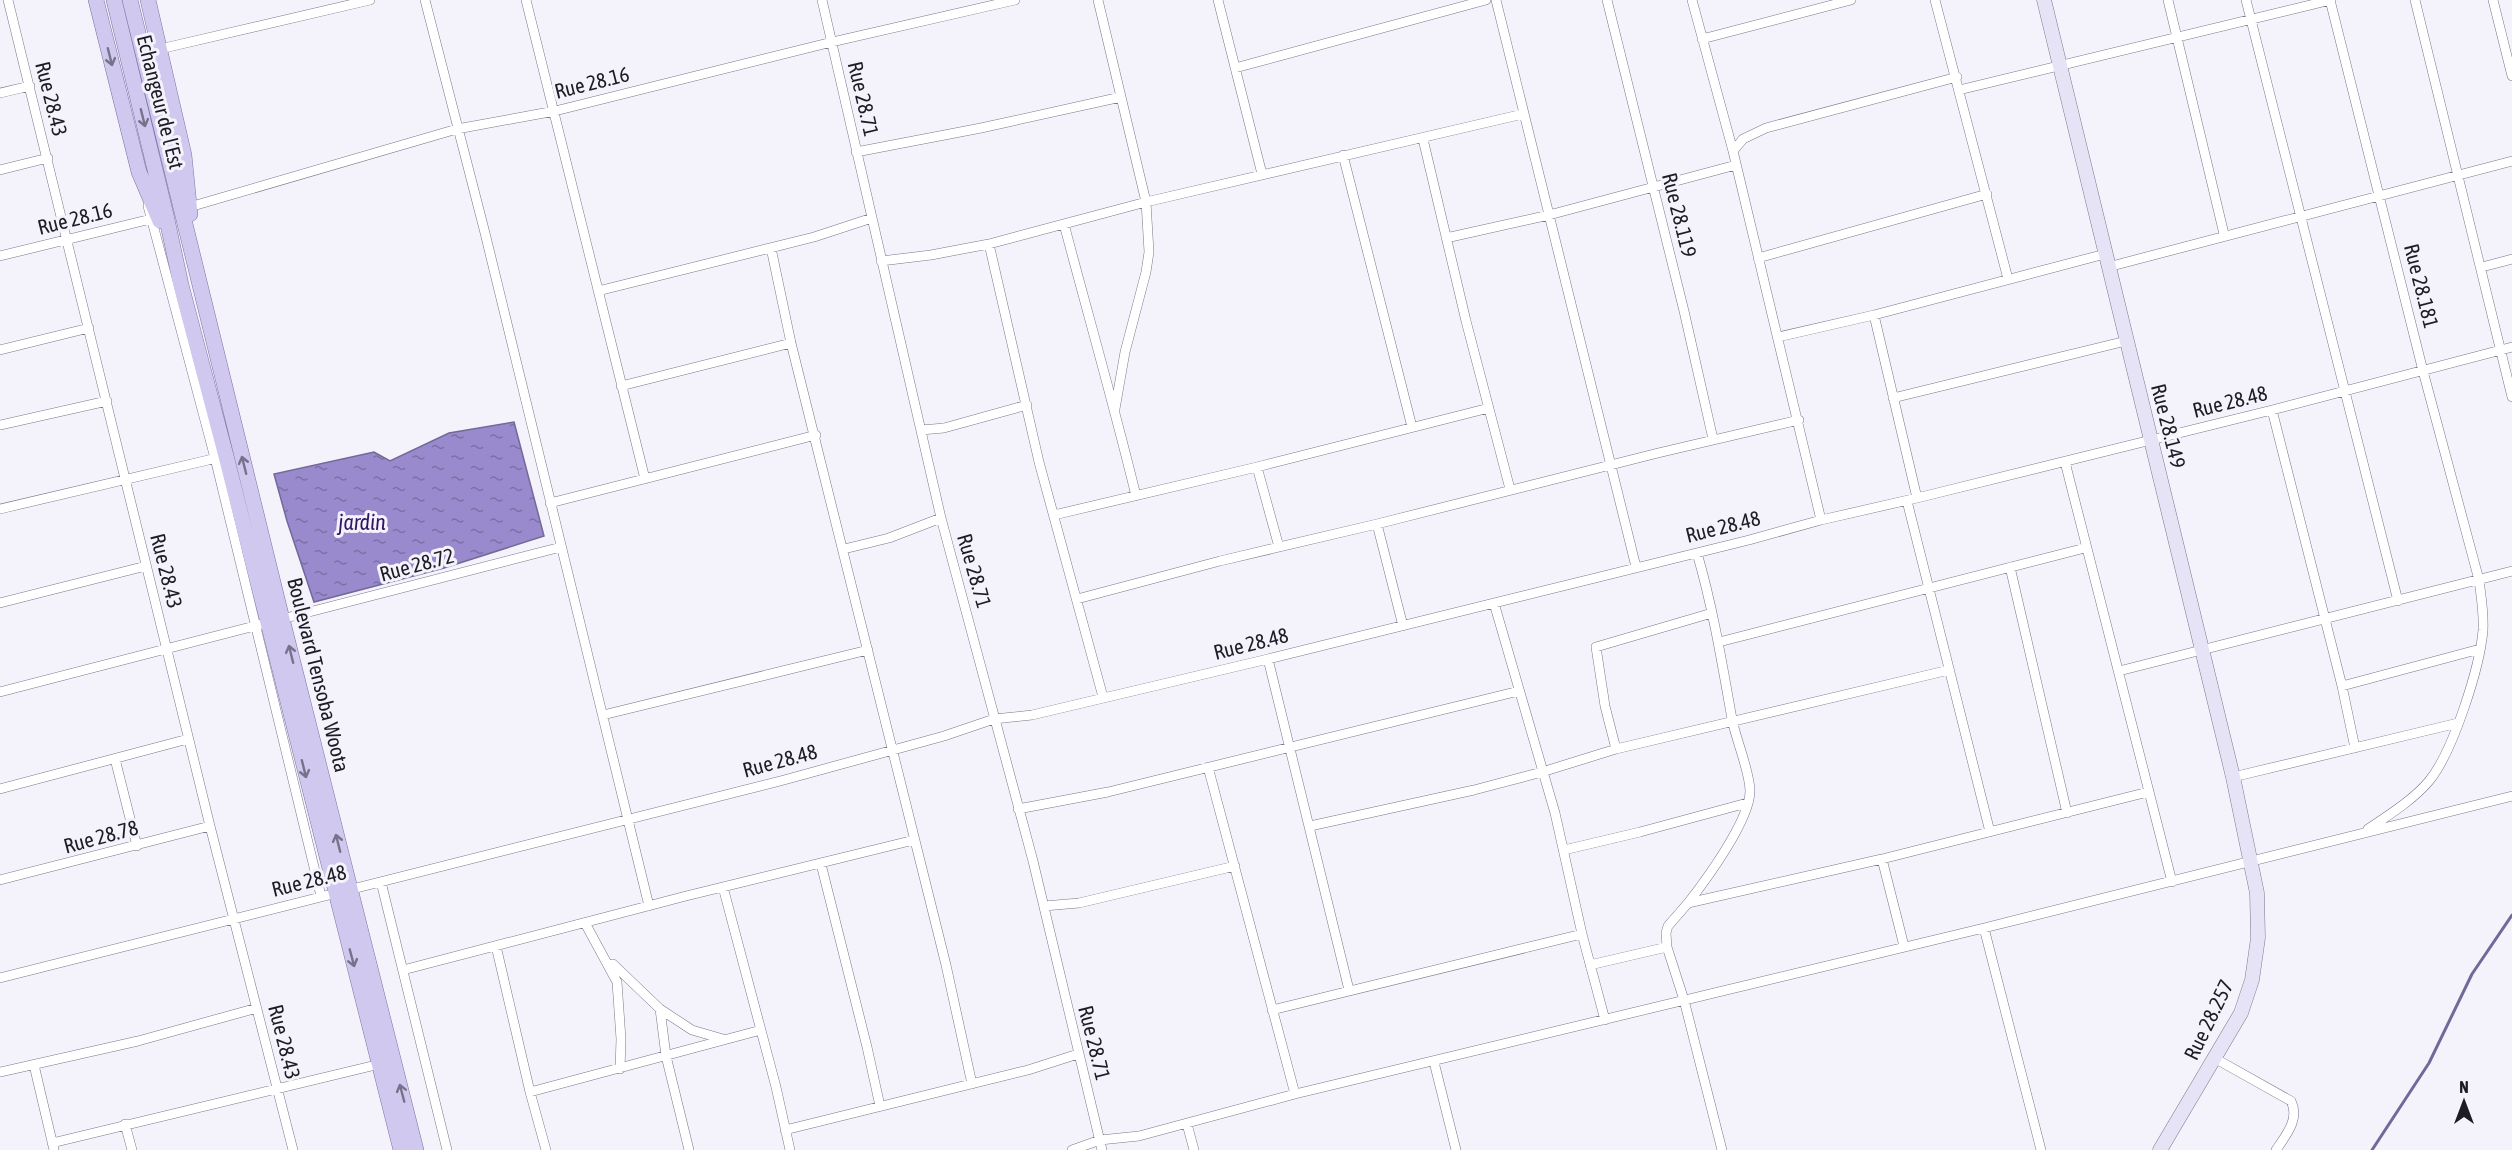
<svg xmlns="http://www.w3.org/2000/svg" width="2512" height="1150" font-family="'Asap Condensed',sans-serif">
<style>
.water{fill:url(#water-ripples);stroke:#736999;stroke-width:1.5}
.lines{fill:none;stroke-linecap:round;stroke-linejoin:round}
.stream{stroke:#736999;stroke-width:3}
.street-casing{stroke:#7a778a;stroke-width:10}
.secondary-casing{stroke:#7a778a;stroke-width:15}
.primary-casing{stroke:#7d73a0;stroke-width:16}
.street{stroke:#fff;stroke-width:9}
.secondary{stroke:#e7e3f7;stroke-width:14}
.primary{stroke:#d0c8ef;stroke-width:15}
.oneway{stroke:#767289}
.labels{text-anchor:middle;stroke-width:6;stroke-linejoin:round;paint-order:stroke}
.street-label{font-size:21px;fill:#1d1b23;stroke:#f4f3fc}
.water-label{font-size:22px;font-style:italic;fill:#301562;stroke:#f4f3fc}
</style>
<defs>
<pattern id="water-ripples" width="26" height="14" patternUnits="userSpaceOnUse" patternTransform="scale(1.5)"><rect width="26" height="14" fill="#988acc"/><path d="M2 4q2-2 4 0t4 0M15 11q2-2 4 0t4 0" fill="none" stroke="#7b70a5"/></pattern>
</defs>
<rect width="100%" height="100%" fill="#f4f3fc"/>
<!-- water -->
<path class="water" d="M514,422L544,536L444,568L314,602L287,521L274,474L374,452L390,461L449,433Z"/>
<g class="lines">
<!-- stream -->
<path class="stream" d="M2372,1150L2429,1063L2472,974L2512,915"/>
<defs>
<path id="street" d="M8,0L210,826L293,1150
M425,0L485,233L649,906
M526,0L645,479
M822,0L941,518L1033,861L1102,1150
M1098,0L1146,202L1149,252L1146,272L1125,352L1115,409
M1218,0L1262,174
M1496,0L1636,567
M1607,0L1684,311L1713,439
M1692,0L1733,151L1821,520
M1935,0L2008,279
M2168,0L2224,234
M2246,0L2398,601
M2330,0L2423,371L2479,580C2481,596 2484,613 2483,630C2480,667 2453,752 2429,781C2413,800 2389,815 2368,829
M2415,0L2512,397
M2493,0L2512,76
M1702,39L1851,0
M160,49L370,0
M1235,68L1486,0
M1959,90L2331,0
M0,93L30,86
M1423,139L1466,321L1510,489
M1733,151L1743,139L1766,128L1957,77
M856,152L981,128L1121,97
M1343,155L1412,427
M0,170L48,158
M148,206L215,458L321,896
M186,208L457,129L555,111L832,42L1015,0
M1064,224C1088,315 1114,405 1136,496
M1446,238L1549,215L1736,165
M989,244L1039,462L1103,697
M771,248L791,343L946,965L972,1084
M0,256L155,218
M1758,258L1987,194
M881,261L931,255L989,244L1146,202L1523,114
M2108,267L2512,161
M2482,267L2512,259
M598,291L814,237L872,218
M1874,315L1917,498
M1778,337L1874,315L2105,254
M0,350L89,328
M621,386L791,343
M1893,398L2126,341
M2272,410L2342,686L2355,748
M0,425L107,401
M921,430L944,428L1027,405
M2065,462L2172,882
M1257,467L1279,547
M1907,501L1990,832
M550,503L816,435
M0,509L221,457
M1054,515L1257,467L1489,408
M1377,524L1403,626
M844,549L889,538L941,518
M2010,567L2067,813
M1077,599L1220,561L1377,524L1658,453L1799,420
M0,603L146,566
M1494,603L1555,813L1582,934L1605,1020
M282,619L561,547
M1719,642L2085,548
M1268,659L1349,990
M2119,671L2512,571
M2342,686L2480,649
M0,692L262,624
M603,715L868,650
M1616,749L1605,706L1596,647L1712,613
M115,759L137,846
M1208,767L1295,1094
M2233,777L2458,723
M0,789L188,739
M1018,809L1108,792L1519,691
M1310,826L1474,790L1542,772L1616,749L1949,670
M1564,850L1640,832L1747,803
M1882,859L1904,946
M821,864L867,1047L880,1106
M0,880L210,826
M381,882L447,1150
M723,887L776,1087L790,1150
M1688,903C1706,880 1750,820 1750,791C1750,772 1736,740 1732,719C1722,663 1713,608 1697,553
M1044,906L1079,903L1235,866
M585,923L617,982L621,1039L620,1069
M1984,928L2041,1150
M496,946L530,1092L546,1150
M613,964L660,1009L692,1030L723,1039
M1590,965L1667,947
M403,970L686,896L914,840
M0,978L784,780L944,736L994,719L1032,715L1268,659L1749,540L1821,520L1917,498L2272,410L2512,347
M660,1009L666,1056L689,1150
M1272,1010L1582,934
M2216,1059L2291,1101C2300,1119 2286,1135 2276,1150
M1434,1062L1456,1150
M34,1065L54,1150
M0,1072L138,1041L257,1008
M530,1092L761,1030
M125,1124L132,1150
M1187,1124L1194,1150
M785,1130L1028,1070L1078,1054
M52,1143L380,1064
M1072,1150L1100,1140L1139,1136L1295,1094L1984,928L2512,796
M1722,1150L1684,1000L1667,947L1666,933L1668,926L1688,903L1882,859L2148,792"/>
<path id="secondary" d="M2044,0L2233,777L2257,893L2258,938L2252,980L2241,1013L2160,1150"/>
<path id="primary" d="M96,0L139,172L160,221
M114,0L166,215L181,285L226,456L401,1150
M130,0L282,619L416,1150
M148,0L184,155L190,214"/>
</defs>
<!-- street casing -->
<use href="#street" class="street-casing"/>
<!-- secondary casing -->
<use href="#secondary" class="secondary-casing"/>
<!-- primary casing -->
<use href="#primary" class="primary-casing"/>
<!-- street -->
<use href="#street" class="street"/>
<!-- secondary -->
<use href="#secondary" class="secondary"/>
<!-- primary -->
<use href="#primary" class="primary"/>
</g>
<!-- one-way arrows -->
<defs><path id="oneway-shaft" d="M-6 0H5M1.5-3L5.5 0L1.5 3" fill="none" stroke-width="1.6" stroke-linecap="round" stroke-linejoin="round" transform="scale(1.5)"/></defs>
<g class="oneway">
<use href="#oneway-shaft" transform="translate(110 57) rotate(76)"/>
<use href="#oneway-shaft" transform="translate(143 118) rotate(76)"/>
<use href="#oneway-shaft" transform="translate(244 465) rotate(-104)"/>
<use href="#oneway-shaft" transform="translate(291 654) rotate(-104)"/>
<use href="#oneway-shaft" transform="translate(304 769) rotate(76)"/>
<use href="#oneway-shaft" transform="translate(338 843) rotate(-104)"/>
<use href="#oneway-shaft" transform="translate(352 958) rotate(75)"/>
<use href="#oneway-shaft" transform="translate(402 1093) rotate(-105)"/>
</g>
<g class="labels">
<!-- street labels -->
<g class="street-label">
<text transform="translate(592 83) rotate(-14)" y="7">Rue 28.16</text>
<text transform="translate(51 99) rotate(76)" y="7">Rue 28.43</text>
<text transform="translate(863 99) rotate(77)" y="7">Rue 28.71</text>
<text transform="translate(160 102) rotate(76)" y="7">Echangeur de l´Est</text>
<text transform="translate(1679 215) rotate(76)" y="7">Rue 28.119</text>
<text transform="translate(75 219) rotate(-14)" y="7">Rue 28.16</text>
<text transform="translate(2421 286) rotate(76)" y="7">Rue 28.181</text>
<text transform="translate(2230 402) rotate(-14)" y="7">Rue 28.48</text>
<text transform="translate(2168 426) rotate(76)" y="7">Rue 28.149</text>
<text transform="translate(1723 527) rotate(-14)" y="7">Rue 28.48</text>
<text transform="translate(417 565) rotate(-15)" y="7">Rue 28.72</text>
<text transform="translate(166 571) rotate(76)" y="7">Rue 28.43</text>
<text transform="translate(974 571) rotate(74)" y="7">Rue 28.71</text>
<text transform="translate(1251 644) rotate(-14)" y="7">Rue 28.48</text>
<text transform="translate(318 675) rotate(76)" y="7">Boulevard Tensoba Woota</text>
<text transform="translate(780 761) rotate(-15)" y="7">Rue 28.48</text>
<text transform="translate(101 837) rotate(-15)" y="7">Rue 28.78</text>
<text transform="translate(309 881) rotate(-14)" y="7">Rue 28.48</text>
<text transform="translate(2209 1020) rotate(-64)" y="7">Rue 28.257</text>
<text transform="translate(284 1042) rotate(76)" y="7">Rue 28.43</text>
<text transform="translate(1094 1043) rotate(76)" y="7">Rue 28.71</text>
</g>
<!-- water labels -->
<g class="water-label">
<text x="362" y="530">jardin</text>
</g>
</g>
<!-- north arrow -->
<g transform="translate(2464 1102)" stroke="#f4f3fc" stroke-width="4.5" paint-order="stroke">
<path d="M0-4.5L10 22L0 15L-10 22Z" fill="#1d1b23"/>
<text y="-9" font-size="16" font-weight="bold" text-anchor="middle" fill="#1d1b23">N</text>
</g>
</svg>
